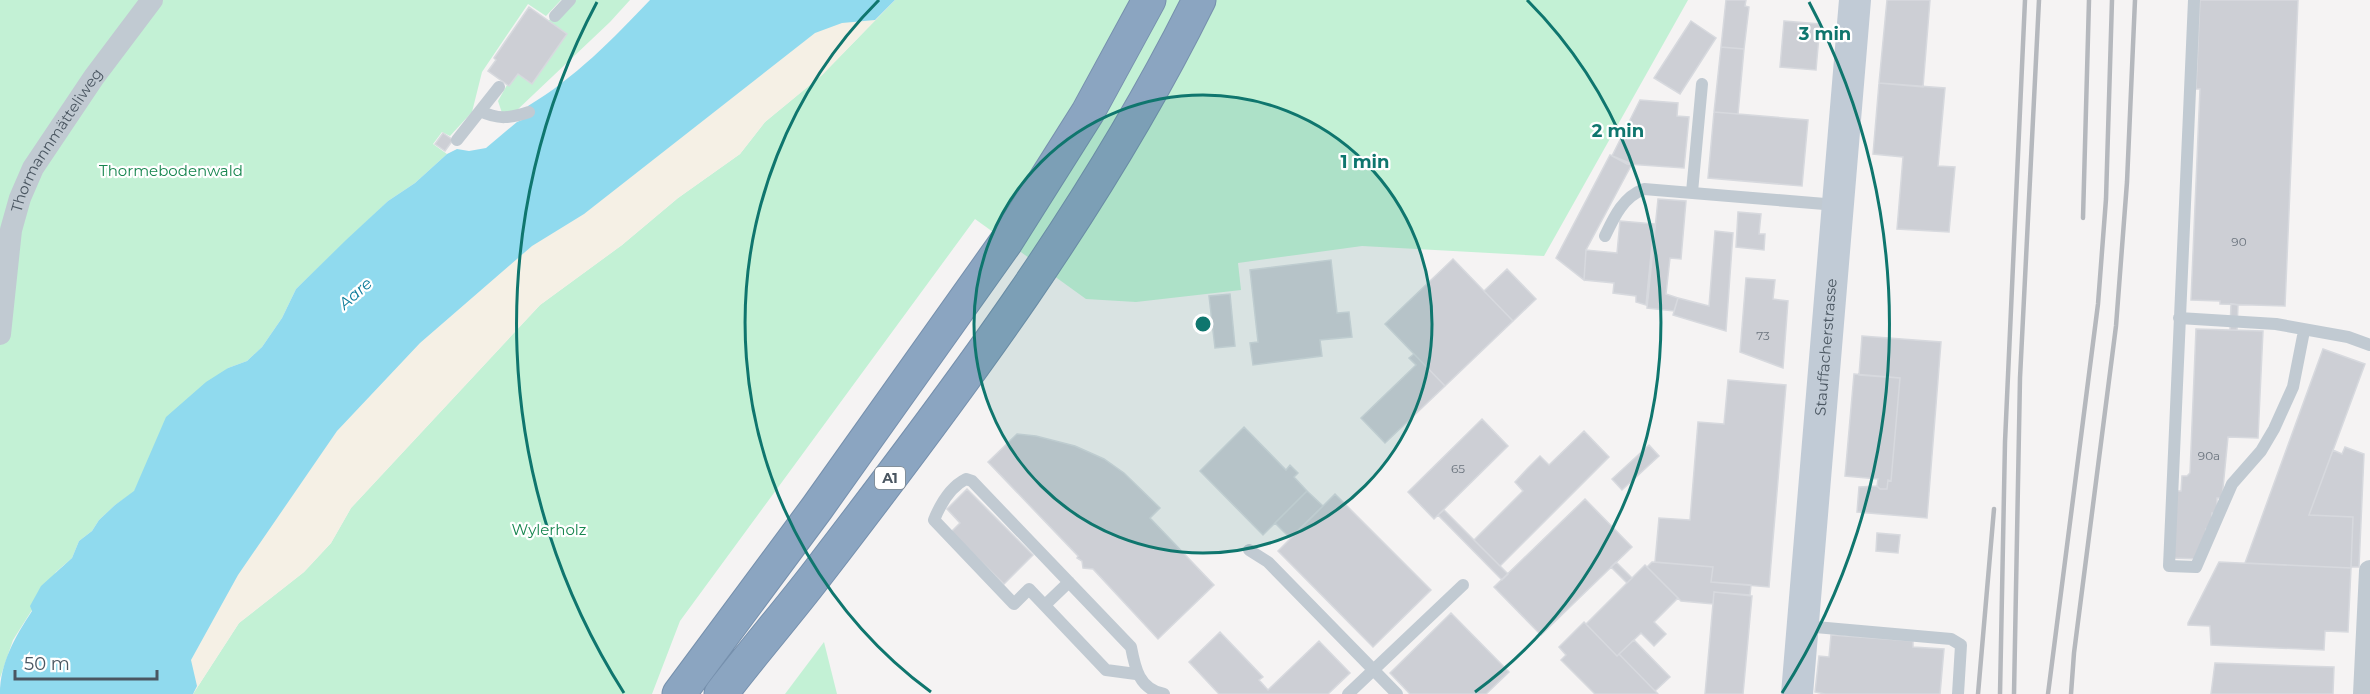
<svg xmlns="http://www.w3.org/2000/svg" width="2370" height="694" font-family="Montserrat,sans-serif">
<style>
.green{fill:#c3f1d5}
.sand{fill:#f5f0e5}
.water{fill:#90daee}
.building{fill:#cdcfd5;stroke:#d7d9de;stroke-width:1.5}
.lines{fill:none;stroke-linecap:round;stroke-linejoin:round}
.highway-casing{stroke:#7690ad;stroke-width:35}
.lane{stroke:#c1cad2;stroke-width:12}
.street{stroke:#c1cad2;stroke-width:22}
.secondary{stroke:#c1cbd6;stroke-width:32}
.highway{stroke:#8ba5c1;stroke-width:33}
.rail{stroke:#b5b8bd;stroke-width:4.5}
.ring{fill:none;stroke:#0f766e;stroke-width:3}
.labels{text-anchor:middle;stroke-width:4.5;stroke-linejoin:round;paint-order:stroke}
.number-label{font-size:12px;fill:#6b747e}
.shield{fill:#fff;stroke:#808990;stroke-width:1.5}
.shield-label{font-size:14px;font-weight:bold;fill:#4a5661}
.street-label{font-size:15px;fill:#4a5661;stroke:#fff}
.park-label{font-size:15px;fill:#17864f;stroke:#fff}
.water-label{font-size:16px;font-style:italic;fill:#0c7c9b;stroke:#fff}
.centre{fill:#0f766e;stroke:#fff;stroke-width:3}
.ring-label{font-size:18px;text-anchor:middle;font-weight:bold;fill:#0f766e;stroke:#fff;stroke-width:4.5;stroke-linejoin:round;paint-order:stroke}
</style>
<rect width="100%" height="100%" fill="#f5f3f3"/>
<!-- green -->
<path class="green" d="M0,0H561L546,16L528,4L482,72L472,112L450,136L442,132L433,144L447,154L415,183L388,201L296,289L282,318L262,347L247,361L228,368L150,457L134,492L115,505L99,520L92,531L79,541L72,558L56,572L13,640L0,678Z
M574,0H630L610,22L515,112L502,113L498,101L507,85L509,86L518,74L532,84L567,34L548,21Z
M895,0H1688L1544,256L1362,246L1238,263L1241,290L1136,302L1086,299L975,219L680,621L652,694H193L239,623L304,572L331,543L351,508L540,305L622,245L678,198L740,154L765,122L822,75Z
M824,642L837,694H785Z"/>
<!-- sand -->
<path class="sand" d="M836,0H895L822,75L765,122L740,154L678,198L622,245L540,305L351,508L331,543L304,572L239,623L193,694H101L294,422Z"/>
<!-- water -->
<path class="water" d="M650,0H895L875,20L842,23L815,33L584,214L532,246L420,343L337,431L238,575L191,660L197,686L193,694H0C0,663 15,637 32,611L30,606L41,586L72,558L79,541L92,531L99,520L115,505L134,491L166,417L206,382L228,368L247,361L262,347L282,318L296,289L346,240L388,201L415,183L447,154L457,149L469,151L486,148L517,122L529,117L528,106C575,78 613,39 650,0Z"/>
<!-- building -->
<path class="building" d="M1726,0H1746L1745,6L1749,7L1744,49L1721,47Z
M1887,0H1930L1923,87L1879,83Z
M2200,0H2298L2285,306L2220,304V301L2191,300L2200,89H2196Z
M529,7L567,34L532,84L518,74L509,86L488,71L496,60L494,58Z
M1691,21L1716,38L1680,94L1654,78Z
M1784,21L1820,24L1816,70L1780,67Z
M1721,47L1744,49L1738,114L1714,112Z
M1879,83L1945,88L1938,166L1955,167L1949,232L1897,229L1903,157L1873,154Z
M1640,100L1678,103L1677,116L1689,117L1684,168L1627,164L1612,156Z
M1714,112L1808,120L1802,186L1708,178Z
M443,133L453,140L445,151L435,144Z
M1610,155L1632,164L1586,250L1584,280L1556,258Z
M1658,199L1686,201L1681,259L1670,258L1666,294L1678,298L1674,311L1647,308Z
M1738,212L1761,214L1759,234H1765L1764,250L1736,247Z
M1620,221L1654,224L1646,305L1636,302V296L1613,293L1614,283L1584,280L1586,250L1617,253Z
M1715,231L1733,233L1726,331L1673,315L1678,298L1709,306Z
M1453,259L1513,321L1445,386L1385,324Z
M1331,260L1337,313L1349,312L1352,337L1320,340L1322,356L1253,365L1250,343L1258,342L1250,270Z
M1507,269L1536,299L1513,321L1484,291Z
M1746,278L1775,280L1773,299L1788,301L1783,368L1740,352Z
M1230,294L1235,346L1215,348L1209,296Z
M2231,304L2238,305L2237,330H2230Z
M2196,329L2263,331L2258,438L2228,437L2222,498H2217V513H2212L2211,529H2206L2205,544L2199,559L2173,558L2176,491H2181L2182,476H2187L2190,473Z
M1862,336L1941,342L1927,518L1857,512L1859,487L1877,486L1880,489H1887L1888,480L1891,481L1900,378L1859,375Z
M2323,349L2365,364L2309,515L2353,517L2351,568L2245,563Z
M1414,354L1445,386L1385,443L1361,418L1416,365L1409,358Z
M1854,374L1900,378L1891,481L1888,480L1887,489H1880L1877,486L1878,479L1845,476Z
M1728,380L1786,385L1769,587L1711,582L1713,567L1655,562L1659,518L1690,520L1698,422L1724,424Z
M1482,419L1508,446L1434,519L1408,492Z
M1244,427L1286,470L1290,465L1298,473L1294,477L1307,491L1263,535L1200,471Z
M1584,431L1609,457L1500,566L1474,540L1523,491L1515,482L1527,469L1540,456L1549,465Z
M1017,434L1036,436L1075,446L1104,459L1124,473L1160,508L1150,518L1214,585L1158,639L1093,569L1083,568L1082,561L1077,558L1078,556L988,462Z
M1649,445L1659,456L1622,490L1612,479Z
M2345,447L2364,454L2359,567H2351L2353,517L2309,515L2333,450L2342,454Z
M967,489L1033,555L1004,584L951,532L960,523L947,509Z
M1307,491L1323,506L1290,538L1275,523Z
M1335,494L1431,590L1373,647L1278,551Z
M1585,499L1632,547L1541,635L1494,587Z
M1444,510L1508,574L1502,580L1438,515Z
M1877,533L1900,535L1898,553L1876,551Z
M1616,562L1632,578L1627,583L1611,567Z
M1652,562L1713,567L1711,582L1751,585L1750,595L1714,592L1713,604L1681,601L1647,567Z
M2219,562L2351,568L2348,632L2325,631L2324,650L2211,645L2210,626L2188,625V623Z
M1645,565L1678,598L1654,622L1666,634L1654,646L1641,633L1617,656L1586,624Z
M1714,592L1752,596L1743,694H1705Z
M1451,613L1509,672L1486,694H1410L1390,673Z
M1584,622L1617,656L1619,654L1658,694H1595L1561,660L1566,655L1559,647Z
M1220,632L1263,677L1259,680L1268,690L1319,641L1350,673L1328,694H1219L1189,662Z
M1831,635L1913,641V647L1944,649L1940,694H1825L1815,692L1819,656L1829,657Z
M1634,640L1670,677L1655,691L1619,654Z
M2215,663L2334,667L2333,694H2211Z"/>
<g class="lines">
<defs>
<path id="highway" d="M679,694L817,508L1006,242L1088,112L1149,0
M721,694C753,652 788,612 820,570C960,388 1097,206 1199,0"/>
</defs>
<!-- highway casing -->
<use href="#highway" class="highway-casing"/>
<!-- lane -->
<path class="lane" d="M2194,0L2169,566L2196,567L2232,484L2261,451L2274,429L2293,387L2304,331
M555,16L570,0
M480,111C498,120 511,118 529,112
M457,140L499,87
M1692,192L1702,84
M1605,236C1614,217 1623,197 1644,189L1837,205
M2179,318L2276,324L2348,337L2370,345
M1249,550L1268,562L1397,694
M1045,605L1069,582
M1804,626L1951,639L1961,645L1958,694
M1136,674L1106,670L1029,589L1014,604L934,520C940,505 950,487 966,479L972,481L1131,647C1135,668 1139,689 1164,694
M1348,694L1463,585"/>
<!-- street -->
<g class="street">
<path id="s1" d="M0,334L11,230L20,198L33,168L94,77L152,0"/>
<path d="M2364,694L2370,571"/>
</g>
<!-- secondary -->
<path class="secondary" id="s2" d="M1797,694L1855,0"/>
<!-- highway -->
<use href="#highway" class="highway"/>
<!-- rail -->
<path class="rail" d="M2083,218L2089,0
M1978,694L1994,509
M2000,694L2005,442L2025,0
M2014,694L2020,378L2039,0
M2048,694L2098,304L2106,199L2112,0
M2071,694L2074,653L2116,326L2127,182L2135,0"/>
</g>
<!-- distance rings -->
<circle cx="1203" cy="324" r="229" fill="#0f766e" fill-opacity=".12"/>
<g class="ring">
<circle cx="1203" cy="324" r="229"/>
<path d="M931 692A458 458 0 0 1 879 0M1527 0A458 458 0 0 1 1475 692"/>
<path d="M624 693A686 686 0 0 1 597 2M1809 2A686 686 0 0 1 1782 693"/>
</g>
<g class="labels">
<!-- number labels -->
<g class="number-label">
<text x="2239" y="246">90</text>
<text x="1763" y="340">73</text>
<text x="2209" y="460">90a</text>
<text x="1458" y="473">65</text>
</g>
<!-- shield labels -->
<rect class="shield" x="875" y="467" width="30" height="22" rx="4.5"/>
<g class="shield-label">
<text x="890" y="483">A1</text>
</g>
<!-- street labels -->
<g class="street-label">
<text dy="5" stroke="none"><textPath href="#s1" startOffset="206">Thormannmätteliweg</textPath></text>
<text dy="5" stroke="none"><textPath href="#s2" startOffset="348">Stauffacherstrasse</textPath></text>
</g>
<!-- park labels -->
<g class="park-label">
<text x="171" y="176">Thormebodenwald</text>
<text x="549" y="535">Wylerholz</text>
</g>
<!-- water labels -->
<g class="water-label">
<text transform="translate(355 293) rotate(-42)" y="6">Aare</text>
</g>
</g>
<circle cx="1203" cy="324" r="9" class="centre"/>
<g class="ring-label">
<text x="1825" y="40">3 min</text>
<text x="1618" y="137">2 min</text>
<text x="1365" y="168">1 min</text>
</g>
<!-- scale -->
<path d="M15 670v9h142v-9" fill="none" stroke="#4a5661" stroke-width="3"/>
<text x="24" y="670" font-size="18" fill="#4a5661" stroke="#ffffff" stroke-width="4.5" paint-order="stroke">50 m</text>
</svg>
